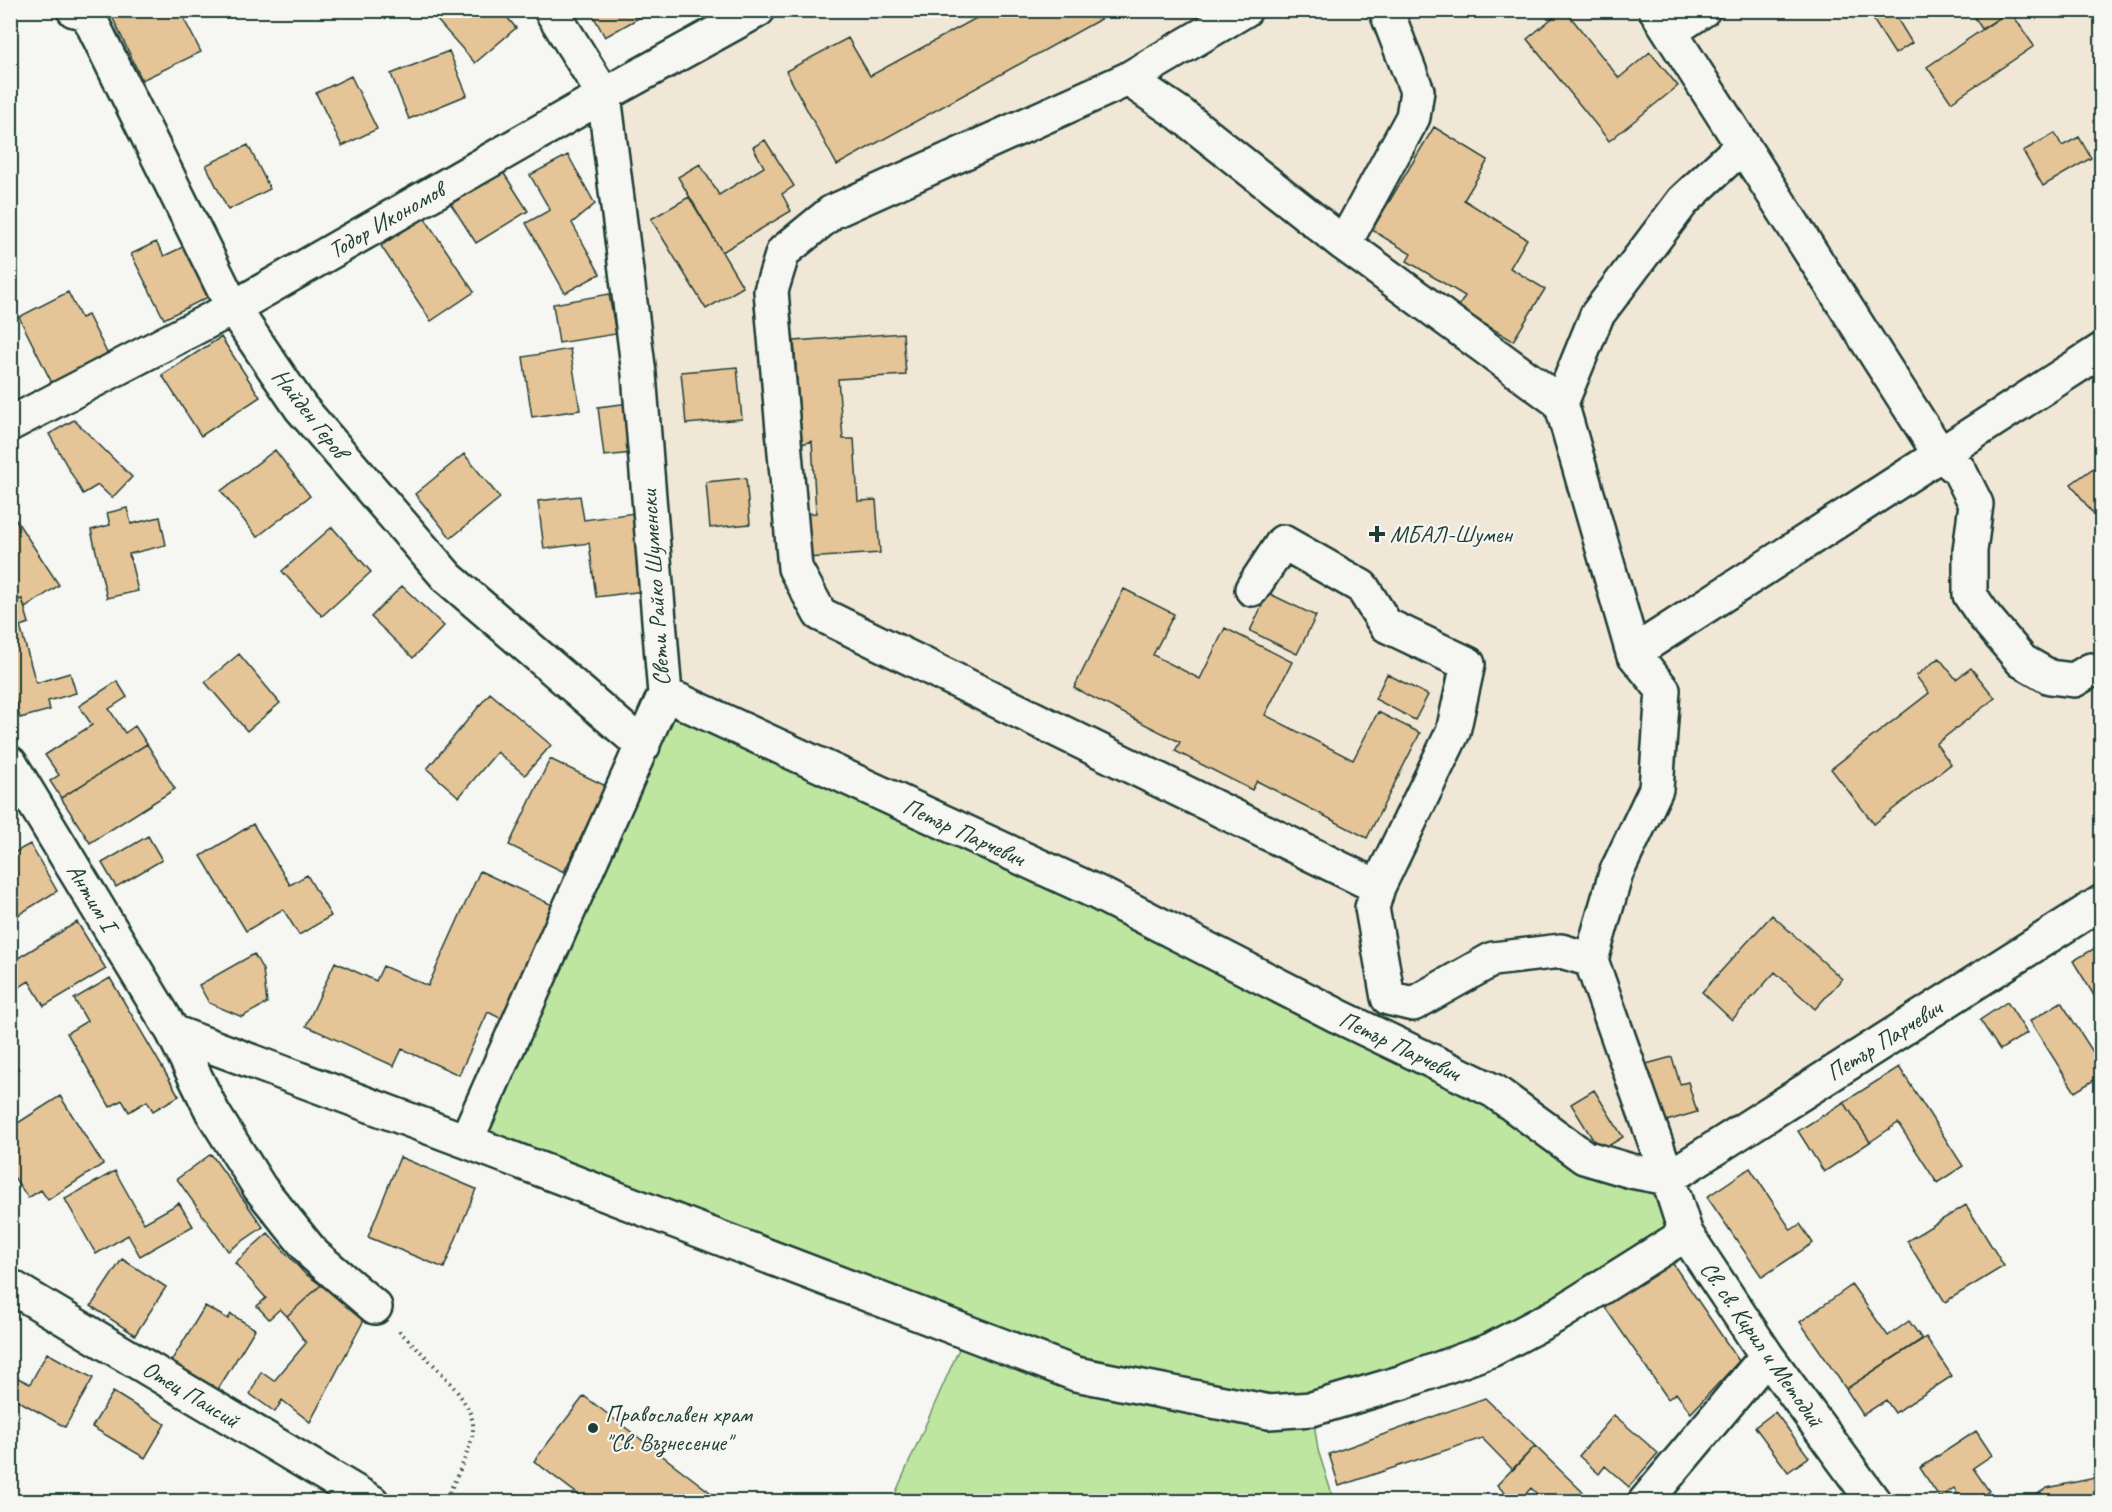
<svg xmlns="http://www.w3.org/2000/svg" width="2112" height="1512" font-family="Caveat,sans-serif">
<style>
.built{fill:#f1e7d7}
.green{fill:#bee6a1;stroke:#6e926a;stroke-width:1.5}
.building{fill:#e5c598;stroke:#1f3d34;stroke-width:1.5}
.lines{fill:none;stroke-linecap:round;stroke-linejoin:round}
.minor-casing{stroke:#1f3d34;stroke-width:38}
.path{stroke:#1f3d34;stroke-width:4;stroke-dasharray:1.5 4.5;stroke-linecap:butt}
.minor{stroke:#f6f6f2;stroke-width:33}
.poi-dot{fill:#1f3d34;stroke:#f6f6f2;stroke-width:2}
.labels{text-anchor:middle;stroke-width:4.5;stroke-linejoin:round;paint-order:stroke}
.street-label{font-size:24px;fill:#1f3d34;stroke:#f6f6f2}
.poi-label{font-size:24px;fill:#1f3d34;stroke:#f6f6f2;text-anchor:start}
</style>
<rect width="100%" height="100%" fill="#f6f6f2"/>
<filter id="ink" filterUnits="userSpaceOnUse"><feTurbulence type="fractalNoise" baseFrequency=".0167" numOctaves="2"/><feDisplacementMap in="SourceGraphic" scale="12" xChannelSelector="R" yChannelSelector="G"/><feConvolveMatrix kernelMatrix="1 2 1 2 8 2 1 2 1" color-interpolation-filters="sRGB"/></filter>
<g filter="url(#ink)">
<!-- built -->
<path class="built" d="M758,11H2101V902L1668,1178L1631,1171L665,694L604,95Z"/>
<!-- green -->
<path class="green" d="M665,694L1098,893L1584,1157L1668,1178L1686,1234L1559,1314L1312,1409L1318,1450L1334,1501H892L966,1333L466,1141Z"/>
<!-- building -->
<path class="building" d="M109,10H187L185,21L201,52L142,80Z
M428,10H501L516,28L475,63Z
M590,10H653L605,37Z
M991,10H1117L837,165L786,71L848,38L870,76Z
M1562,10H1565L1619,78L1650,52L1678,86L1609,141L1527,39Z
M1867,10H1892L1912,43L1895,54Z
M1970,10H2010V11L1982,29Z
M2010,11L2034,46L1951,102L1927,67Z
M449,51L467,95L409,119L391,74Z
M351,76L377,129L342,146L316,93Z
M1434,127L1488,160L1464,200L1527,239L1510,268L1545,289L1513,341L1458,308L1465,296L1407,261L1411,254L1372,230Z
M2055,133L2062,146L2079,137L2091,158L2043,186L2023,151Z
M765,140L794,186L782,194L791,211L722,252L678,177L700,164L719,195L764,167L753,147Z
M248,145L270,189L228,210L206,165Z
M568,155L595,204L572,223L600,274L565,293L526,223L550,210L530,175Z
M503,172L528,211L476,243L451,204Z
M689,197L743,287L706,309L651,219Z
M424,217L474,292L431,321L381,246Z
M156,242L164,256L187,245L212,295L164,319L131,254Z
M68,292L81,318L88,315L108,355L52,383L19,317Z
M609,294L616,334L559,343L553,304Z
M903,333L906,375L838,379L843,439H854L858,501L876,500L880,553L807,558L804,514L816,513L812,441L802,444L794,341Z
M221,337L260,397L201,436L162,375Z
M570,349L580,410L532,417L523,357Z
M737,367L742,419L686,424L681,372Z
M638,402L643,452L604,456L598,407Z
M74,420L132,477L112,498L98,485L83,494L49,434Z
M275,450L310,496L257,537L221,491Z
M464,454L500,498L451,538L415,494Z
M2102,462V526L2071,484Z
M746,478L750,524L710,528L706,482Z
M580,496L584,520L642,512L652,590L596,597L589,543L544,549L538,501Z
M127,508L131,524L160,517L166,545L129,554L138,591L107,598L91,530L110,525L107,513Z
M10,511L59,585L25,608L22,599L10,602Z
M332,527L371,572L322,616L282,571Z
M402,586L444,626L413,658L371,617Z
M1124,589L1174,614L1153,655L1200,679L1225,628L1292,662L1265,715L1353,760L1378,712L1420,733L1367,838L1257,781L1252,790L1175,751L1180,742L1074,688Z
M1268,593L1316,616L1297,654L1250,631Z
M22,599L29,623L20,626L36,683L70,673L76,693L48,701L50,710L20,718L15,699L10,700V602Z
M239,654L280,703L247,731L205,682Z
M1939,658L1956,679L1971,668L1995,698L1936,744L1951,764L1874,824L1831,769L1929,693L1916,676Z
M1387,674L1428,695L1415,720L1375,699Z
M117,681L127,697L109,709L125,733L135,726L147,744L61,798L50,781L59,775L45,755L92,725L79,706Z
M490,693L551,745L525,775L497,752L459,797L427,769Z
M147,744L175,789L90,843L61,798Z
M550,759L606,786L564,872L509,845Z
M253,824L290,885L307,875L331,916L299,935L283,909L246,931L201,856Z
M148,836L162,860L116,887L102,863Z
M30,844L57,891L18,915L10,903V855Z
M480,871L561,909L508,1022L488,1012L459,1075L402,1049L394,1066L306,1026L335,962L376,981L383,966L428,986Z
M1772,915L1842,979L1815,1009L1775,972L1732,1020L1702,992Z
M77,922L106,969L44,1006L29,981L10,993V963Z
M2102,944V1000L2098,1002L2073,961Z
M254,954L263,970L267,1003L242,1017L209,1003L199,985Z
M110,978L179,1096L153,1111L147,1101L129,1112L122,1100L110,1107L67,1033L87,1021L74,999Z
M2007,1002L2027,1033L2000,1050L1980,1020Z
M2061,1002L2102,1066V1075L2075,1092L2030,1021Z
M10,1057L19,1070L10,1076Z
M1672,1057L1680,1084L1688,1082L1697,1112L1656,1124L1639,1066Z
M1899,1067L1963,1166L1937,1183L1898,1123L1870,1142L1844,1102Z
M1594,1090L1623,1137L1600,1151L1571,1104Z
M60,1096L103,1164L48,1200L41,1190L28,1198L10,1171V1128Z
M1844,1102L1870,1142L1824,1172L1798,1131Z
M211,1154L263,1227L228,1251L177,1179Z
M400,1157L476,1189L444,1268L368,1237Z
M1750,1168L1791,1230L1800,1224L1813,1243L1762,1277L1707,1197Z
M115,1171L144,1223L179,1203L193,1226L140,1256L128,1235L96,1254L65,1199Z
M1966,1205L2004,1266L1945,1302L1907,1241Z
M268,1233L304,1273L321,1285L287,1316L280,1309L269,1319L257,1306L266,1298L235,1263Z
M122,1259L166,1287L135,1335L91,1306Z
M1671,1261L1739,1361L1691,1413L1676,1393L1668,1399L1604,1306Z
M321,1285L365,1318L310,1422L282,1400L275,1412L250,1394L261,1372L274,1381L306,1343L287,1316Z
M1852,1285L1888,1336L1909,1321L1922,1339L1846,1389L1800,1322Z
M205,1306L228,1319L231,1314L255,1329L217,1391L170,1363Z
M1926,1337L1952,1376L1895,1413L1886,1400L1863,1415L1846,1389Z
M47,1353L93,1378L65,1427L10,1396V1388L16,1377L30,1384Z
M113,1392L165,1424L145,1458L92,1427Z
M584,1396L723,1502H588L534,1461Z
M1485,1398L1535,1446L1513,1470L1482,1438L1339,1486L1329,1454Z
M1775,1412L1809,1457L1788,1472L1755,1427Z
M1614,1415L1658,1453L1629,1487L1605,1466L1599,1474L1579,1456Z
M1976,1431L1992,1455L1973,1468L1989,1491L1973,1502H1962L1954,1488L1940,1498L1920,1468Z
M1535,1446L1590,1499L1587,1502H1545L1531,1488L1518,1502H1514L1497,1485Z
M2095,1478L2102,1489V1502H2025L2047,1488Z
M236,1494L249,1502H232Z"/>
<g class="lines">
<defs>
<path id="minor" d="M74,10L87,13L233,308L301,408L448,578L643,746
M1245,10L1128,79L832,212L783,252L771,291L795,568L820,614L1378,887L1372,908L1388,998L1413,1004L1493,959L1561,951L1591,960
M1656,10L1939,453L1959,470L1976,504L1970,551V595L1985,617L2022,661L2050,677L2074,680L2091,670
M1670,32L1703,10
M1128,79L1180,114L1344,244L1561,403L1633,653L1663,690L1656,789L1616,873L1591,960L1668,1178L1686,1234L1767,1356L1874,1502
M1344,244L1413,117L1417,91L1386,10
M1561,403L1597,315L1683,201L1742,146
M10,424L233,308L604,95L758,10
M1252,589L1283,542L1362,587L1386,625L1468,664L1453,732L1378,887
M1633,653C1790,553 1945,450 2102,350
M665,694L1098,893L1338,1016L1494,1091L1584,1157L1631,1171L1668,1178L2102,902
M10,763L173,1032L213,1113L260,1188L314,1255L375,1307
M173,1032L466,1141L1076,1374L1269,1412L1312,1409L1403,1382L1491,1350L1559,1314L1686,1234
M466,1141L665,694L639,374L604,95L551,10
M10,1286L372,1502
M1645,1502L1767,1356"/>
</defs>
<!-- minor casing -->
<use href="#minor" class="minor-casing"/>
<!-- path -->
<path class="path" d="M399,1331C419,1351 475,1399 473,1428C473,1447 453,1483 445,1502"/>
<!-- minor -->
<use href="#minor" class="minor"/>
</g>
</g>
<!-- markers -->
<g class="poi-dot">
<path d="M1374 525h6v6h6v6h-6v6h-6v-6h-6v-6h6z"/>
<circle cx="593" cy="1428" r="6"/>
</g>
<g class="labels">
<!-- street labels -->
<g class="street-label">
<text transform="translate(386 220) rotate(-30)" y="8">Тодор Икономов</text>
<text transform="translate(310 413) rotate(52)" y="8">Найден Геров</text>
<text transform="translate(655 588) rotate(-94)" y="8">Свети Райко Шуменски</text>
<text transform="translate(964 832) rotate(25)" y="8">Петър Парчевич</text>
<text transform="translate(92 897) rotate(59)" y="8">Антим I</text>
<text transform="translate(1884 1040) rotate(-32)" y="8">Петър Парчевич</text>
<text transform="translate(1400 1046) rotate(26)" y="8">Петър Парчевич</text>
<text transform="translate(1762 1344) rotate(55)" y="8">Св. св. Кирил и Методий</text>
<text transform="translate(191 1394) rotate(31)" y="8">Отец Паисий</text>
</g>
<!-- poi labels -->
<g class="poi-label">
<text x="1390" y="542">МБАЛ-Шумен</text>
<text x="605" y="1422">Православен храм<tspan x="605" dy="28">"Св. Възнесение"</tspan></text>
</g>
</g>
<!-- margin -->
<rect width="2112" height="1512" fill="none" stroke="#f6f6f2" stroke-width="36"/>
<rect x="18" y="18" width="2076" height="1476" fill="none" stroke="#1f3d34" stroke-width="2" filter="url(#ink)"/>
</svg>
